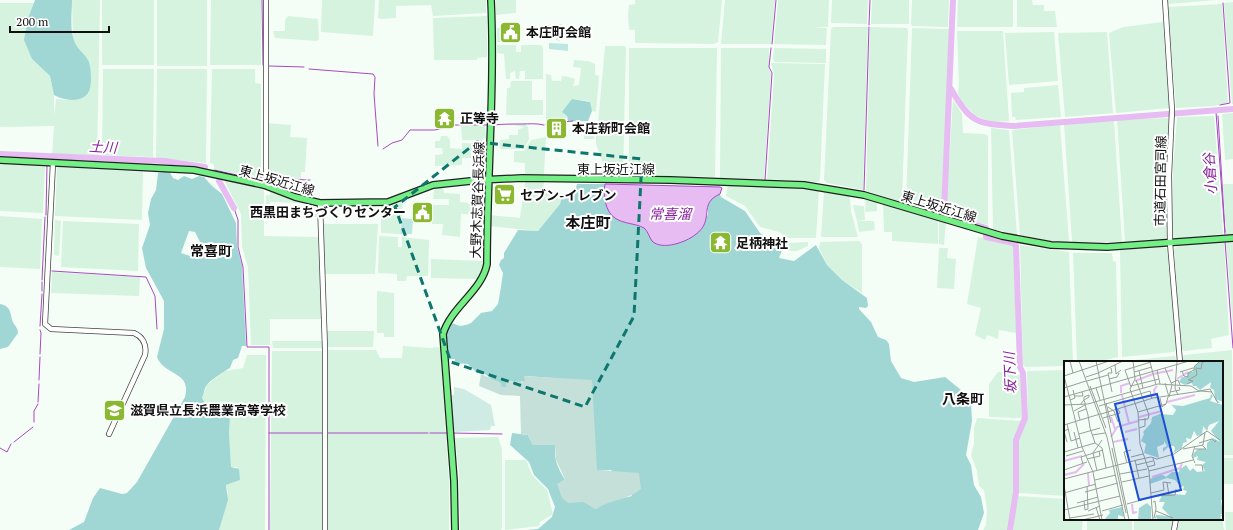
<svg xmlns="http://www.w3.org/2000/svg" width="1233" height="530" font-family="'PT Serif','Noto Sans JP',serif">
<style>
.farmland{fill:#d5f3df}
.green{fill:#bfe7e2}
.forest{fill:#a0d7d4;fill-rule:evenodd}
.cemetery{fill:#c5e0d9}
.pitch{fill:#ceece4}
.water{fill:#e6bcf2;stroke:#aa48c4}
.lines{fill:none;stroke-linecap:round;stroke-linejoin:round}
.stream{stroke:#aa48c4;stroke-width:1}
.river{stroke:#e6bcf2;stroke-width:6}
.minor-casing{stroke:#434343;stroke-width:6}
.major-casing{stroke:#212121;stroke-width:8}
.minor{stroke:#fff;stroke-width:4.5}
.major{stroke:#74ef86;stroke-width:5.5}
.marked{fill:none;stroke:#0f766e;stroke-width:3;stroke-dasharray:8 5;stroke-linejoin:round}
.labels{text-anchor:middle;stroke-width:4;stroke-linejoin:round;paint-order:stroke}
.poi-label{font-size:13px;font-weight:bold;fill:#101010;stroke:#fff;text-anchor:start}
.street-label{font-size:13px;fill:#101010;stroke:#fff}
.water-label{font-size:14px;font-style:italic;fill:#86219b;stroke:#fff}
.neighbourhood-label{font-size:14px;font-weight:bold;fill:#101010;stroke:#fff}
.quarter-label{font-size:15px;font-weight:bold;fill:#101010;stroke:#fff}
.inset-river{fill:none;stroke:#e6bcf2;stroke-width:2}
.inset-road{fill:none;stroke:#999f9a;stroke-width:1}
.view{fill:#1d4ed8;fill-opacity:0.15;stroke:#1d4ed8;stroke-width:2}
.inset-edge{fill:none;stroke:#101010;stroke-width:2}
</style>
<rect width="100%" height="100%" fill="#f5fef6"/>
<!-- farmland -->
<path class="farmland" d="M72,0H100L97,157L52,156L54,126L0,127V3H34L28,18L32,59L50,76L54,95V116L56,99L68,100L79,98L88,60L76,48L73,37Z
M102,0H154V65H102Z
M157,0H207V66H157Z
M211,0H261V65H210Z
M322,0H375L373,36L321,32Z
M379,0H486V13L433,16L431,5L396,6V18L381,19L378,18Z
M496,0H516V13L496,15Z
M635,0H722L718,42L714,44L635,43V30H629L628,14L629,5L635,4Z
M725,0H775L771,44H721Z
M778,0H829L828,27H814L827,28L826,45L774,44Z
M832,0H868L867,24L831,23Z
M872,0H909V24H871Z
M912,0H949L948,27L912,26L911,24Z
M958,0H1013V27H957Z
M1017,0H1032L1033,5H1044V11H1055L1057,27H1017Z
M1168,0H1217L1168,4Z
M1233,2V104H1232L1224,3Z
M1222,4L1228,103L1214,106L1176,108L1168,7Z
M288,16L318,19L319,39L317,41L275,38L273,31H285V20Z
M487,16V57L477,58V60H434L433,18Z
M1163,22L1169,108L1116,113L1109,33L1123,27Z
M562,24L560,41L556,40V35L545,34L547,25Z
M506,27V42H497V28Z
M833,27H868L863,190L827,183L824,180L831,29Z
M870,27L907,28L908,30L902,202L866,191Z
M912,28L950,29L942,214L906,203Z
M957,31H1003L1009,121L993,122L983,119L975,115L962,102L958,93L959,84Z
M1054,32L1058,81L1009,85L1005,33Z
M1107,32L1113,113L1065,117L1058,33Z
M497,45H516V52H521V45H541L543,48V79H525V71H520L519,79H516L515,71L510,73V79H506L504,54L497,53Z
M605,46H624L626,48L623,175H607L596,144V123H598Z
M629,48H717L715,177L629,175Z
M721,48H769V70L771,74L764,179L720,178Z
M774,48L826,49V63L774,62L773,59Z
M574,60L588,61L595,64V75L599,76L596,112L592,111L589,101L572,99L564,114L567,116L564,121L555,119L546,121V74L551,75L552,81H561L562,76L569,77L575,79L573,86L579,85L581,68L573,67Z
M771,63L825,64L820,180L817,182L767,179L774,75Z
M103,69H154L153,157L102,155Z
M157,69H207L206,163L156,158Z
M212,69H255V83L261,84V176L242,175L215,170L213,164L210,163Z
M511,81H532V100H543V115H506L507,88H510Z
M1058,85L1061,117L1016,120L1015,117H1012L1011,93L1024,92V88Z
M953,100L962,114L963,133L985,134L988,136V225L947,214L946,211Z
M1233,113V159L1225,160L1222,114Z
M1214,116L1223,234L1175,239L1172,236L1173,168L1177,117Z
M1168,118V236L1163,242L1125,241L1117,120Z
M1114,121L1122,242L1075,243L1072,241L1064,124Z
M594,122V139H584L583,123Z
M265,123L291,125L290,137L307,138L305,172H301V178L270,177L268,174Z
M506,124H525L527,125L526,127L528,126L529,139L524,149H500V140L509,139V135H518V130L524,127Z
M461,125L485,126L486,138H483V143L476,142L475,140H462Z
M1060,125L1069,241L1067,242L1051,241L1020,235L1012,130Z
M991,128L1009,130L1017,235L993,229Z
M441,136H447L450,140V148L462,149V143L485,144L484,153L471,152V158H462V165L435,166V155L443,154L442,148H435V141H440Z
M546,137L544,174H525V163L514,162V151H524L531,140Z
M0,162L45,167L43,213L0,211Z
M57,167L143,172L142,220L55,216Z
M224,180L264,188V236L318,237L322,319H270V345H251L248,267L242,247L241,214Z
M525,182H544L543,189L563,194L560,204L553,213L538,231L489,226V215L520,218Z
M1223,184H1233V235H1226Z
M728,185L799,187L819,190L816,238H789L779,232L760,227L745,206L726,196Z
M443,186L444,193L460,194V202L481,204V215L461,214L460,237L442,235L443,224H432L433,205H449V199H433L434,189Z
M270,191L303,203L270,202V207H266V195H270Z
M824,191L850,195L851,212L858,237H821Z
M866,199L877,202V211L865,212Z
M403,200L400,234L381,233V206Z
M883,204L938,221V244L892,241V232H884Z
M853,205L864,206L865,220L857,221Z
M269,208H317L318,217L269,216Z
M0,216L42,219L40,269L0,267Z
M55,220L61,221L59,256L54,255Z
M63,221L139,224L138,271L61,267Z
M857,221H874L875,230L859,232Z
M939,221L946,223L944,245L939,244Z
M323,224H378L375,274H325Z
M776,235L788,243L808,242V246L797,251H788L774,243Z
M379,236L398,237V247H402V237L429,240L428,276H407L406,281H397V274L378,273Z
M978,237L1014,245L1016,333L999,330L998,339L987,335L985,340L975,335L981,308L967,304Z
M1233,240V327L1226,241Z
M859,241L862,244V293L842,280L827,265L819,248L820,242Z
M1224,241L1229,335L1211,339L1212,348L1184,351L1181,349L1174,249L1179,245Z
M1020,245L1069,252L1073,362H1065V366L1026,367L1023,365Z
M1163,247L1168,249L1176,350L1174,352L1122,357L1120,250Z
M939,248H948L947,258L956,259L954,289L937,288Z
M1073,253H1112L1113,261L1116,262L1118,357L1096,362H1077Z
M431,259L483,261V266L477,279L431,278Z
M52,272L140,277L139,296L51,293Z
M377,291L394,293V337H384V333H377Z
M327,331H374L373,347H328Z
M272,341H322V348H273Z
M403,346L430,348L440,347L449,481V530H328V350H376L380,358H402Z
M1232,350L1233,455H1222V362H1183V357L1184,355Z
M272,351H322V530H270Z
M247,355H266L265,530H219L228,492L226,485L240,480L237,467H231L229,432L230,419L206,405L202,398L207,385L225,371L243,368Z
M1175,356L1177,362H1123V361Z
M1065,370V496L1018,493V440L1028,418L1027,371Z
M998,372H1013V374L1022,375V418L989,417V384Z
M977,418L1022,421L1015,442L1016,458L1014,493L1008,530H983L986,525L987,510L984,490L979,486L977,471L971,455L974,443V428Z
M498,437L502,449V528L501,530H460L459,473L455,438Z
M1222,458H1233V484H1222Z
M505,460H526L532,475L547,490L553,514L540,522L539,526L505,530Z
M1018,496L1065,499V519H1083L1082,530H1013Z
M1225,512H1233V530H1226Z
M1222,514L1224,530H1177L1180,519H1222Z
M1087,519H1132V530H1087Z
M1134,519H1174L1171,530H1134Z"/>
<!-- green -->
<path class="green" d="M549,43L568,44V51L549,49Z
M402,218L413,219L412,234H400Z"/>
<!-- forest -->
<path class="forest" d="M35,0H72C72,12 70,25 73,37C76,50 83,51 88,60C91,66 92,81 90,88C87,103 65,102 54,95L50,76L32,59L24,40L28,18Z
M572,99L590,102L592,111L588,121H568L567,116L562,112Z
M169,171L173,178L178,180L184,176L192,179L199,176L204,177L211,185L222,194L236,223L237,247L242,265L246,346H242L238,358L233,360L230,368C228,369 209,381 207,385C204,388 204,394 202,398L206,405L230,419L229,432L231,467L239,469L240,480L226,485L228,500L219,530H69L84,522L93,498L100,488L122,494L127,493L137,482L185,397C192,371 164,376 157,357L164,329V301L146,268L142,248L150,225L148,213L151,199L156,190L158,173ZM189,231L195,232L200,242L197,248H193L190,256L181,253Z
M577,184H605L603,192L607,207L645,229L653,241L708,215C708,201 707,200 720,194L721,197L745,211L760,233L782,250L779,258L794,261L816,245L827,265L842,280L867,298L868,306L866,308L859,307V309L871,322L878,337L886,340L889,344L891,361L901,378L914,382L945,377L966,394L971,403L972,421L966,455L971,465L974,485L981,497L984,513L978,530H527L538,529L552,517L555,507L548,489L534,475L529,462L510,445L512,433L528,435L533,445H555C555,450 555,456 556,461C562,480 578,499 596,509L606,502L632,496L611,470L597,471L552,378L525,376V381L518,382L506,381V387H501L485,374L477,373L468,364L455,363V359H450L447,363L445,337L449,322L460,326L466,325L471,323L481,313L492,311L498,304L500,293L503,273L499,265L501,260L504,258V253L518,230L538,231L560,204L563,194L574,196Z
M0,304C13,307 9,314 14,324C16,327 18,329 18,333L8,347L0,349Z"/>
<!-- cemetery -->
<path class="cemetery" d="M481,374L501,383L502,387H506V381L518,382L525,381L524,376L592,380L597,470L639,473L641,489C626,501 611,499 596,509L583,502L568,503L562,498L557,484L565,479L556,460L555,445H533L528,435L521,434L520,396L501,395L479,386Z"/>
<!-- pitch -->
<path class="pitch" d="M454,387L464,389L491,405L495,426H491L490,430L456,432L453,427L451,395H454Z"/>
<!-- water -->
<path class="water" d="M605,184L720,187L722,188L720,194C697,204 716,220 695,235C686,242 662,251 652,241C649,237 648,231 644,228C635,223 623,224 615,218C605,212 603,194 605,184Z"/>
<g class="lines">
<!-- stream -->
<path class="stream" d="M262,0L263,65
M869,25L870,0
M772,44L776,0
M269,66L304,67
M309,69L373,74L375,77L374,94L378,146
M1220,105L1230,103L1223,3
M1216,112L1225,234
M1218,116L1225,232
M546,124C555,119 563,123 573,121
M493,125C503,124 511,124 522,124C530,124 535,123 544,125
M383,149L392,143L402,140L410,130H435L455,125H488
M214,170L241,176L262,177
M270,177L306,180
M308,180H310
M765,180L772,73L769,67L771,48
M864,190L869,27
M234,208L238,220V247L243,267L247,347H269V530
M46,215L47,165
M1225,241L1233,348
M52,271L146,277L155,296L157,329
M42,280L45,217
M42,291V282
M40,326L42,294
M40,330L41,333L40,354
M39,380L40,357
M38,402L39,384
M34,422V411L38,404
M269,433H323
M328,433H428
M430,433H447
M452,433L502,434
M14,442L33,427
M0,448L7,452L11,444"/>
<!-- river -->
<path class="river" d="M953,0L944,212L946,215L986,228
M951,89C970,122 976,124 1014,126L1233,109
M0,154L164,161L205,167
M219,181L234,208
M986,235V237L1014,243L1016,246L1020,367L1023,373L1025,418L1016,440V492L1010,530"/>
<defs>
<path id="minor" d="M1165,0L1172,110L1169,175L1170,243L1180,362
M53,163L45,324L51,329L134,333C143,337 147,345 145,355L109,434
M264,185L266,178V0
M320,203L325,349V530
M1174,530L1176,519"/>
<path id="major" d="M0,160L194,170L264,185L295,197L320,203L388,202L433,185L480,180L522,178L671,180L804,185L864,195L1002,236L1051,245L1107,247L1233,238
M455,530L454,481L443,334C451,307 482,291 487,264C487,176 495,88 491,0"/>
</defs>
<!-- minor casing -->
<use href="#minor" class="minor-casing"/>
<!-- major casing -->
<use href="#major" class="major-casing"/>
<!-- minor -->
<use href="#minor" class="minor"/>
<!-- major -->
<use href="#major" class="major"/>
</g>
<!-- marked area -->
<path class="marked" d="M477,142L642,159L634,316L585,407L451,362L395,207Z"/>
<!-- icons -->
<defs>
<symbol id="civic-square" viewBox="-11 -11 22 22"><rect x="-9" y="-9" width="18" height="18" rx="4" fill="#8ab831" stroke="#fff"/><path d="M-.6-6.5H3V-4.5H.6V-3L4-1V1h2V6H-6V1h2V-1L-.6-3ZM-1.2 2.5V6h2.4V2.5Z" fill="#fff"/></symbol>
<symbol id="temple-square" viewBox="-11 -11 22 22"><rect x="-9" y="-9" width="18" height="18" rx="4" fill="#8ab831" stroke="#fff"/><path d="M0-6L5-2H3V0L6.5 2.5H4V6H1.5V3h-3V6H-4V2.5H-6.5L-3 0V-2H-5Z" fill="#fff"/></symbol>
<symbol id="building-square" viewBox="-11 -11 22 22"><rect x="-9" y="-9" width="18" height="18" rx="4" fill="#8ab831" stroke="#fff"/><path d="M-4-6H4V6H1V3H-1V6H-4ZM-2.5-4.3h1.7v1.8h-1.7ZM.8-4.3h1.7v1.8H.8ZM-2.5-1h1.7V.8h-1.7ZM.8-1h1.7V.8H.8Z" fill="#fff"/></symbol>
<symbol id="supermarket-square" viewBox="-11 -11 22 22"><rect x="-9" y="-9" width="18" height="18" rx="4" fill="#8ab831" stroke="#fff"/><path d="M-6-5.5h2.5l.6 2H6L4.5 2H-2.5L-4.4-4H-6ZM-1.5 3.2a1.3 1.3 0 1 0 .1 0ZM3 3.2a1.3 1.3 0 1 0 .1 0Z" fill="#fff"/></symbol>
<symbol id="school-square" viewBox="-11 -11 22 22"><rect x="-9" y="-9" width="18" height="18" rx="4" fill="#8ab831" stroke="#fff"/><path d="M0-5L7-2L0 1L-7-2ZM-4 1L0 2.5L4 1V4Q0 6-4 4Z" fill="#fff"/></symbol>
</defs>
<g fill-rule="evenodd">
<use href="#civic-square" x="498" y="20" width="25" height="25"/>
<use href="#temple-square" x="432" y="106" width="25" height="25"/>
<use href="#building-square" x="544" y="116" width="25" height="25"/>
<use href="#supermarket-square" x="492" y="182" width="25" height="25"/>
<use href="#civic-square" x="410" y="200" width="25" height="25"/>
<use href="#temple-square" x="708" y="230" width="25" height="25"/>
<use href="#school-square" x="102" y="398" width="25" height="25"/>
</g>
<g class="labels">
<!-- poi labels -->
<g class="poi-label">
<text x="526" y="37">本庄町会館</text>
<text x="460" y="123">正等寺</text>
<text x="572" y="133">本庄新町会館</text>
<text x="520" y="200">セブン-イレブン</text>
<text x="406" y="217" text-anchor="end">西黒田まちづくりセンター</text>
<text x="736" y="248">足柄神社</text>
<text x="130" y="415">滋賀県立長浜農業高等学校</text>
</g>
<!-- street labels -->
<g class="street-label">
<text x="616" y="174">東上坂近江線</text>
<text transform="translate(277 180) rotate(16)" y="5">東上坂近江線</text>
<text transform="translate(1160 181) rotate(-89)" y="5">市道石田宮司線</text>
<text transform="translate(477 200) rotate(-88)" y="5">大野木志賀谷長浜線</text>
<text transform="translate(939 206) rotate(17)" y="5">東上坂近江線</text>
</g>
<!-- water labels -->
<g class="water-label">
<text transform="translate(103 147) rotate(3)" y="5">土川</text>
<text transform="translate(1210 174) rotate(-94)" y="5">小倉谷</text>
<text x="670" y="219">常喜溜</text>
<text transform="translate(1010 373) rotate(-93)" y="5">坂下川</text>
</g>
<!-- neighbourhood labels -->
<g class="neighbourhood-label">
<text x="211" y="256">常喜町</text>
<text x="963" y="404">八条町</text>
</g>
<!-- quarter labels -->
<g class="quarter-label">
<text x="588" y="228">本庄町</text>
</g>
</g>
<!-- overview -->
<g transform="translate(1064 361)">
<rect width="159" height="159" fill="#f5fef6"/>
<path d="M136,0H159V41L152,38L157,43L151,39L150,29L146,27L147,21L136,29L132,25H129L128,22L121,24L115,21L118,16H123L124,11H129L130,5ZM147,33L149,35L146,40L159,44V139H157L159,152L156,154H159L156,156L159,159H93V156L90,159L92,154L106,155L98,147L101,141H95L99,132L121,134L123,130L119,129L120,125L117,126L111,119L103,117L86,123V118L97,113L102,116L108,111H115L116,105L118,107L122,104L126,110L129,107L133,111L141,110L138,104L142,101L133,99L134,95L129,97V93L134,88H143V82L149,77L156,81L147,70L155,60L145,64L143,70L139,65L138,74L133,75L130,70L127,78L122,77L123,81L119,82L118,87L109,92L111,88L110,85H106L108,89L104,86L99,91V87L103,85L100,80V83L93,86L95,97L80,92L82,83L77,80L80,73L79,71L87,62L88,56L96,53L109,54L112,49L104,40L108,44L119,45L146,37ZM83,142L87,146V159H74L75,147ZM58,146L60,156L54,154V159H40L46,152L45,149Z" fill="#a0d7d4"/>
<path class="inset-river" d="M89,13L109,9M113,18L124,11M71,20L89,13M57,32V25L66,22M58,34L65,62M80,36L91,33L90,29L93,25M103,41L131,34M47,56L51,68M75,56L98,50M61,71L73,68M47,76L53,66L74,60M49,81L64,78M0,100L18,95M24,112L25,125M0,114L12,111L20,103M88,116L116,107L118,102M68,143L69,152L73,151"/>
<path class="inset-road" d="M6,0L9,12M15,0L43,76L61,159M32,0L65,159M69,0L71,18L66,28L74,51L76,83L85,110L89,159M113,0L111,27L114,34M86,1L92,24M51,4L52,13L57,9M47,7L48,12H44L48,31M101,7L108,24L105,36M93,9L96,23M75,10L79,27M118,10L120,15L124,16V12L130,9V6L136,0M70,11L88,6M116,11L129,7M34,12L59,0M0,15L45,0M0,15L7,42M22,16L34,12M45,18L53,16L55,12M72,19L85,54L84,58L75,59M23,20L44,14M101,22L105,36M107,22L114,19L116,24M123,23L129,20L124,19L133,14L132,7L137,8L138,2L141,0M26,25L42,67M67,25L95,18M67,26L61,9L87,1M0,27L22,20M32,27L36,39M106,31L116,29L115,26M10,35H19L18,31M0,36L125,0M96,37L98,46L102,43M6,39L11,37L9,29M7,42L18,86L29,111L38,159M42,42L47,62M17,43L19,40L20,39L25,36V34L20,36V40L21,41V43L24,54L26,67L31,82L38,87L42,107M0,44L24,43L94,23L127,25L135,30L146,28L154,42M35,45L86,30L88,38M44,46L50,50L54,61M10,50L21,44M74,51L102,43L104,36M37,53L89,37L137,30L148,31M39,57L56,52L54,48M16,59L14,51L22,48M3,63L7,80L16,77M0,64L36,53M75,67L81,65V57M10,71L14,87M15,73L36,67M28,74L41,72M3,81L0,70L5,68M135,82L148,78L151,81L152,79M131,85L128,95L131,102M48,87L62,152M119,88L139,84L141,71M131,88H142L138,84M0,91L31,82M2,95L19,90M67,96L79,93M23,98L36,95L35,90M71,99L75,117M63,102L60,91L67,89M19,103L17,96L39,89M72,104L89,100M131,104H138L139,110M83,106L91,104L89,97M0,109L23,101M33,110L29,92L38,79M85,110L129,99M56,113L83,108M0,118L73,99L87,96L93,98L110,93L143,70L156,79M31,119L52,114M58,121L85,115M103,122L105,134M0,124L6,159M23,125L24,148M21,131L54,122M0,132L32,123M87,132L100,129L99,121L107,122M92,135L111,134L112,128M20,140L21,149L24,148M89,141L91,140L92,148L90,157M13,142L34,136M63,143L88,136M32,146L36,159M0,149L56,135M24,150L36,145M38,150L59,144M92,150L109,157M6,157L30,153M18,159L39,154"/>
<path class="view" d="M93,33L117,129L75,139L51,43Z"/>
<rect width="159" height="159" class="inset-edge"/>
</g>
<!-- scale -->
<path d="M10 26v6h99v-6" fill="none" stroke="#101010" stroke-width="2"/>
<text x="16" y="26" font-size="12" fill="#101010" stroke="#ffffff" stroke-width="3" paint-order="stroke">200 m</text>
</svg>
